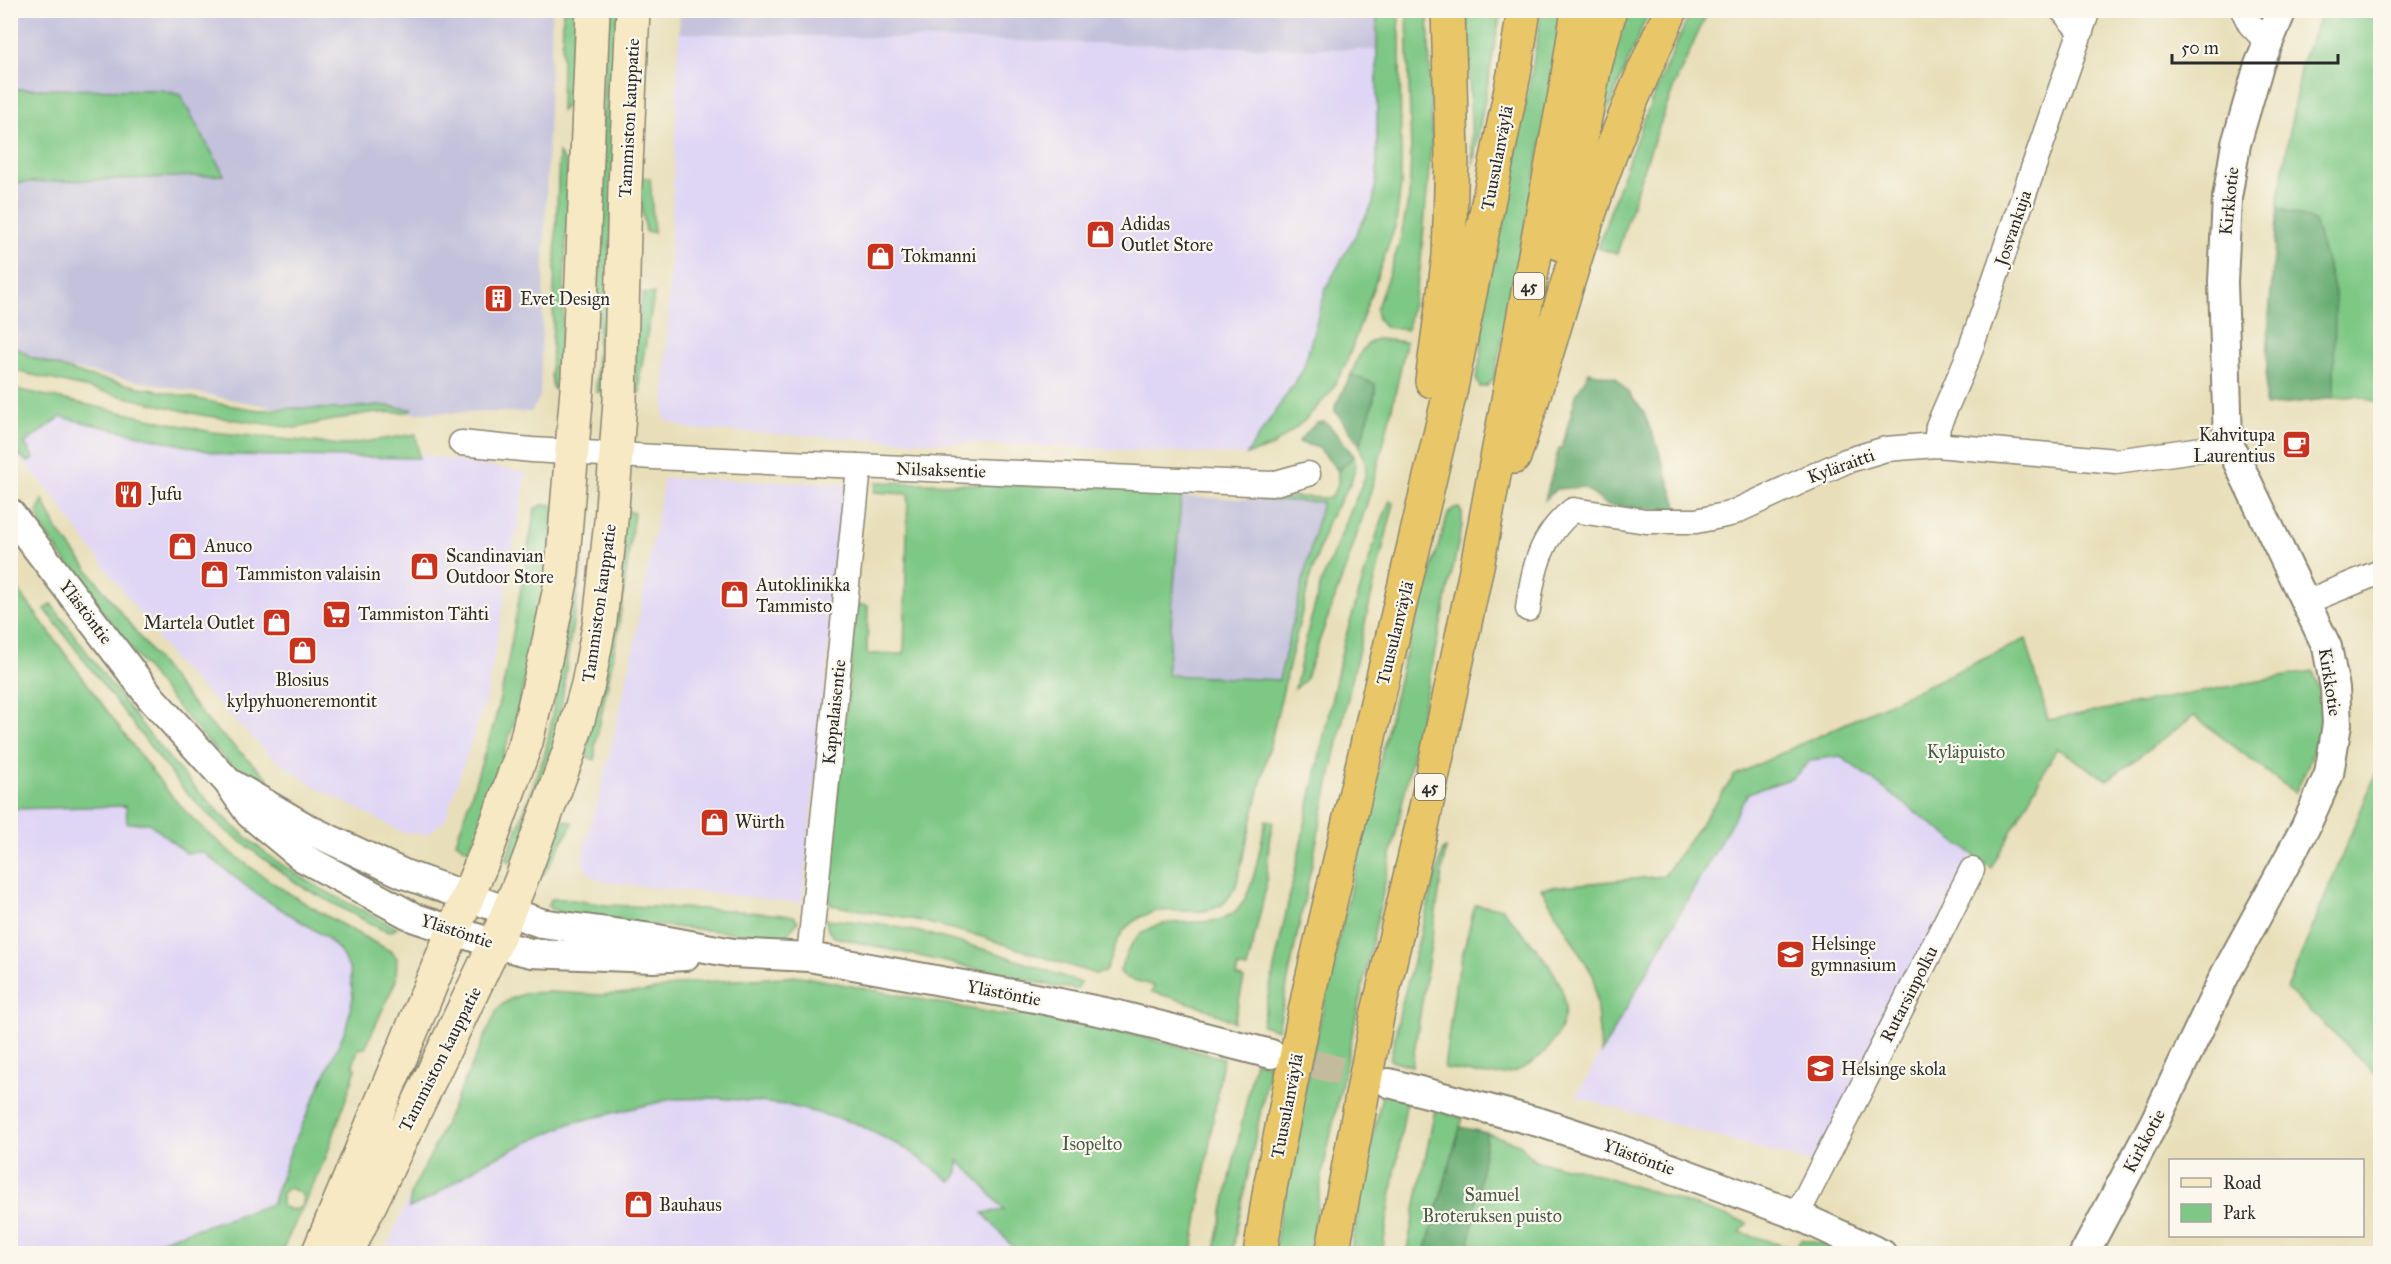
<svg xmlns="http://www.w3.org/2000/svg" width="2391" height="1264" font-family="'IM FELL Great Primer',serif">
<style>
.built{fill:#dfd5f5}
.industrial{fill:#c3c1db}
.green{fill:#7ec885;stroke:#547a58;stroke-width:1.5;fill-rule:evenodd}
.forest{fill:#66ac72;stroke:#486c4e;stroke-width:1.5}
.lines{fill:none;stroke-linecap:round;stroke-linejoin:round}
.tertiary-tunnel{stroke:#c2bb9d;stroke-width:28;stroke-dasharray:28 14;stroke-linecap:butt}
.minor-casing{stroke:#8a8572;stroke-width:27}
.tertiary-casing{stroke:#8a8572;stroke-width:32}
.secondary-casing{stroke:#8a8572;stroke-width:36}
.motorway-casing{stroke:#8a8572;stroke-width:36}
.minor{stroke:#fff;stroke-width:24}
.tertiary{stroke:#fff;stroke-width:28}
.secondary{stroke:#f6e9c3;stroke-width:33}
.motorway{stroke:#e9c769;stroke-width:33}
.labels{text-anchor:middle;stroke-width:4.5;stroke-linejoin:round;paint-order:stroke}
.shield{fill:#fbf7ec;stroke:#696865;stroke-width:1.5}
.shield-label{font-size:16px;font-weight:bold;fill:#2b2b2b}
.street-label{font-size:18px;fill:#2b2b2b;stroke:#fbf7ec}
.poi-label{font-size:18px;fill:#2b2b2b;stroke:#fbf7ec;text-anchor:start}
.park-label{font-size:18px;fill:#445a46;stroke:#fbf7ec}
</style>
<rect width="100%" height="100%" fill="#fbf7ec"/>
<filter id="ink" filterUnits="userSpaceOnUse"><feTurbulence type="fractalNoise" baseFrequency=".0167" numOctaves="2"/><feDisplacementMap in="SourceGraphic" scale="12" xChannelSelector="R" yChannelSelector="G"/><feConvolveMatrix kernelMatrix="1 2 1 2 8 2 1 2 1" color-interpolation-filters="sRGB"/></filter>
<filter id="wash" filterUnits="userSpaceOnUse"><feTurbulence type="fractalNoise" baseFrequency=".008" numOctaves="4" result="noise"/><feDisplacementMap in="SourceGraphic" scale="24" xChannelSelector="R" yChannelSelector="G"/><feGaussianBlur stdDeviation="1.35" result="paint"/><feColorMatrix in="noise" values="0 0 0 0 0 0 0 0 0 0 0 0 0 0 0 0 0 1.4 0 .05"/><feComposite in="paint" operator="in"/></filter>
<g filter="url(#wash)">
<rect width="100%" height="100%" fill="#e8dfba"/>
<!-- built -->
<path class="built" d="M679,33L1376,50L1377,174L1373,203L1326,288L1303,370L1246,455L862,439L690,429L664,419Z
M11,405L225,455H423L527,473L487,695L445,820L428,834L404,833L312,785L271,756L177,664L67,516L59,502L11,448Z
M664,478L846,484L802,903L603,882L589,874L582,862L584,848L605,774L632,656Z
M1840,756L1973,855L1815,1164L1576,1097L1748,793L1793,778L1811,760Z
M141,800L256,894L326,937L339,950L350,970L353,998L346,1028L290,1152L256,1253H11L10,806Z
M641,1071L923,1129L974,1175L1029,1240L1037,1254H383L411,1193Z"/>
<!-- industrial -->
<path class="industrial" d="M680,10L1377,11L1376,50L679,33Z
M10,11H552L540,397L531,412L308,414L22,359L11,352Z
M1181,497L1322,502L1280,681L1166,675Z"/>
<!-- green -->
<path class="green" d="M1692,10L1708,11L1675,84L1643,170L1617,254L1598,248C1624,167 1655,87 1692,10Z
M563,11H574C578,34 585,80 571,101C568,105 564,108 561,111Z
M605,11H621L606,392H596C601,265 602,138 605,11Z
M1377,11H1398L1400,36L1401,184L1396,224L1346,364L1330,393L1304,421L1273,446L1246,455L1303,370L1326,288L1373,203L1377,174Z
M1407,11H1428L1432,137L1420,270L1407,330L1384,327L1378,319L1376,310L1399,245L1409,197L1411,155Z
M1466,11H1501L1473,164Z
M1542,11H1565L1543,135L1494,379L1486,387H1480L1476,379L1481,355L1484,297L1530,81Z
M1622,11H1649L1597,137Z
M2322,11H2380V403L2356,396L2265,405L2278,203L2301,64Z
M11,89L162,90L180,95L224,175L11,183Z
M559,153L566,163L569,182L559,393L553,388L551,375Z
M636,177L650,178L654,232H646Z
M643,294H654L640,377V392L636,395L634,341Z
M1377,339L1406,342C1396,392 1385,441 1371,490C1352,554 1328,617 1305,680L1295,689L1308,630L1321,583L1366,474C1367,458 1362,458 1360,446C1358,427 1378,405 1375,384L1351,375C1357,361 1361,344 1377,339Z
M10,344L31,357L88,376L221,404L259,410L295,408L341,409L378,405L412,409L408,412L368,413L294,428L201,415L11,370Z
M11,388L211,432L343,445L416,434L419,458L225,455L61,417L25,443L34,459L28,462L11,449Z
M1354,456L1356,466L1351,482L1328,521L1310,578L1236,886C1232,893 1226,904 1218,907C1187,920 1160,897 1128,926C1117,936 1111,958 1105,972L1095,974L979,936L908,918L831,905L827,896L857,604L868,606L867,654H904L908,494L874,492L877,482L1177,489L1181,497L1167,675L1279,680L1322,502L1260,500L1263,496L1331,498L1338,483V471Z
M43,500L58,531L176,684L212,726L268,778L263,785C219,778 77,576 44,532L37,512Z
M1390,500L1394,503C1350,678 1313,854 1278,1030L1262,1025L1344,642L1378,531Z
M542,505H554L549,569L517,715L474,839L468,850L456,842L494,724L506,672L535,509Z
M580,507H588L580,578L567,660L557,743L515,864L506,860L545,754L549,735L565,635Z
M1454,508H1459L1462,513V526L1322,1175L1310,1253L1274,1254L1287,1171L1327,990L1402,667L1448,514Z
M625,510L634,513L618,632L595,746V760L587,757L591,712Z
M11,580C46,628 81,675 116,723C140,755 164,790 193,819C250,875 321,914 392,952L397,958L396,980L365,1048L358,1049L353,1065L356,1069L326,1157L281,1253H122L272,1204L290,1152L346,1028L353,998L350,970L339,950L326,937L256,894L203,852L186,853L149,823H127L126,806L11,809ZM289,1188L299,1192L303,1197L302,1206C295,1212 289,1210 282,1206V1193Z
M51,604C117,691 179,786 267,854C307,884 353,905 397,928L390,932L381,929L299,885L220,826L182,788L45,609Z
M2026,639L2048,720L2313,671C2332,718 2315,750 2295,793L2194,716L2107,780L2057,748L1991,868L1840,756L1811,760L1793,778L1748,793L1601,1053L1594,977L1541,888L1664,876L1735,775Z
M2379,766L2380,768V1078L2287,989Z
M565,820L573,823L544,874H537Z
M1266,820L1273,822L1269,842L1266,888L1247,969L1238,967L1236,976L1244,979L1234,1022L1200,1006L1152,992L1154,986L1124,977L1120,971C1143,888 1210,947 1242,904C1254,888 1261,842 1266,820Z
M1446,848L1412,1066L1390,1060L1401,1007L1443,849Z
M551,899H566L606,905L728,910L794,916L798,922L786,936L779,937L580,918L551,909L548,906Z
M1475,905L1502,908C1521,934 1551,959 1562,990C1576,1026 1540,1069 1504,1074C1484,1077 1463,1071 1444,1068L1456,980Z
M826,919L882,924L924,933L994,952L1081,983L1077,989L1058,987L834,937L828,930Z
M800,976L1002,1015L1052,1014L1223,1058L1192,1253H1018L983,1213L1004,1210L974,1175L958,1161V1172L952,1182L906,1149L855,1123L787,1105L719,1098L672,1099L571,1123L485,1162L431,1198L409,1208L411,1193L432,1152L498,1008L510,999L526,993L550,992L600,995L644,992L687,983Z
M1255,1061L1270,1065L1232,1253L1214,1254Z
M1383,1091L1407,1098L1382,1253L1350,1254L1365,1171Z
M1435,1110L1463,1118L1460,1127L1484,1152L1487,1133L1521,1145L1534,1161L1587,1171L1748,1223L1740,1232L1794,1249L1801,1239L1822,1244L1846,1253H1431L1443,1188L1425,1253L1406,1254Z"/>
<!-- forest -->
<path class="forest" d="M2278,208L2314,221L2335,292L2334,398L2265,406L2269,316Z
M1589,372L1616,378L1643,411L1658,448L1679,512L1607,505L1583,487L1556,489L1545,500L1559,448H1562L1576,395Z
M1351,375L1375,384C1377,398 1364,428 1360,445L1335,411V406Z
M1325,422L1330,426L1354,456L1338,471L1319,448L1298,442L1316,423Z
M1460,1127L1487,1133L1468,1253H1425Z"/>
</g>
<g filter="url(#ink)">
<g class="lines">
<!-- tertiary-tunnel -->
<path class="tertiary-tunnel" d="M1273,1054L1386,1082"/>
<defs>
<path id="minor" d="M2062,10L2081,32
M2243,10L2250,24L2267,42
M461,443L532,450L654,457L1272,484L1308,474
M1936,445L1938,426L1967,359L2088,10
M2306,602L2380,572
M1528,609C1533,570 1540,536 1573,510L1646,521H1696L1730,514L1846,461L1886,449L1936,445L2116,461L2209,448L2228,442
M809,957L859,467
M1797,1215L1972,870"/>
<path id="tertiary" d="M10,513L152,699L228,782L250,814L302,857L415,918L495,944L531,953L653,958L685,956
M228,782L310,830L404,874L541,923L652,938L733,953L809,957L1035,998L1118,1015L1271,1054
M1389,1083L1542,1123L1600,1142L1797,1215L1882,1254
M2084,1254L2155,1121L2225,975L2305,828L2329,774L2337,724L2335,688L2327,647L2228,442L2223,282L2227,198L2236,144L2259,65L2282,10"/>
<path id="secondary" d="M318,1254L488,848L526,742L547,651L561,582L578,377L593,10
M346,1254L495,944L522,878L569,752L588,684L600,621L611,521L620,401L625,188L633,10"/>
<path id="motorway" d="M1561,244L1594,70L1610,10
M1432,381L1449,256L1452,155L1448,10
M1514,457C1543,372 1565,285 1594,200C1615,136 1643,73 1671,10
M1260,1254L1270,1188L1309,992L1451,388L1514,74L1524,10
M1332,1254L1378,1012L1422,826L1478,561L1566,88L1578,10"/>
</defs>
<!-- minor casing -->
<use href="#minor" class="minor-casing"/>
<!-- tertiary casing -->
<use href="#tertiary" class="tertiary-casing"/>
<!-- secondary casing -->
<use href="#secondary" class="secondary-casing"/>
<!-- motorway casing -->
<use href="#motorway" class="motorway-casing"/>
<!-- minor -->
<use href="#minor" class="minor"/>
<!-- tertiary -->
<use href="#tertiary" class="tertiary"/>
<!-- secondary -->
<use href="#secondary" class="secondary"/>
<!-- motorway -->
<use href="#motorway" class="motorway"/>
</g>
</g>
<!-- icons -->
<defs>
<symbol id="shop-square" viewBox="-11 -11 22 22"><rect x="-9" y="-9" width="18" height="18" rx="4" fill="#c8321e" stroke="#fbf7ec"/><path d="M-5-2.5h2.3a2.7 3.5 0 0 1 5.4 0H5L5.5 6h-11ZM-1.5-2.5h3a1.5 2.3 0 0 0-3 0Z" fill="#fff"/></symbol>
<symbol id="building-square" viewBox="-11 -11 22 22"><rect x="-9" y="-9" width="18" height="18" rx="4" fill="#c8321e" stroke="#fbf7ec"/><path d="M-4-6H4V6H1V3H-1V6H-4ZM-2.5-4.3h1.7v1.8h-1.7ZM.8-4.3h1.7v1.8H.8ZM-2.5-1h1.7V.8h-1.7ZM.8-1h1.7V.8H.8Z" fill="#fff"/></symbol>
<symbol id="cafe-square" viewBox="-11 -11 22 22"><rect x="-9" y="-9" width="18" height="18" rx="4" fill="#c8321e" stroke="#fbf7ec"/><path d="M-5.5-4.5H6V0H3Q3 3.5 0 3.5H-2.5Q-5.5 3.5-5.5 0ZM3-3.2v2h1.7v-2ZM-6 4.5H4V6H-6Z" fill="#fff"/></symbol>
<symbol id="restaurant-square" viewBox="-11 -11 22 22"><rect x="-9" y="-9" width="18" height="18" rx="4" fill="#c8321e" stroke="#fbf7ec"/><path d="M-5-6h1v4h1v-4h1v4h1v-4h1v5L-1.5 .5V6h-2V.5L-5-1ZM5-6V6H3V1.5H1.5Q1.5-4 5-6Z" fill="#fff"/></symbol>
<symbol id="supermarket-square" viewBox="-11 -11 22 22"><rect x="-9" y="-9" width="18" height="18" rx="4" fill="#c8321e" stroke="#fbf7ec"/><path d="M-6-5.5h2.5l.6 2H6L4.5 2H-2.5L-4.4-4H-6ZM-1.5 3.2a1.3 1.3 0 1 0 .1 0ZM3 3.2a1.3 1.3 0 1 0 .1 0Z" fill="#fff"/></symbol>
<symbol id="school-square" viewBox="-11 -11 22 22"><rect x="-9" y="-9" width="18" height="18" rx="4" fill="#c8321e" stroke="#fbf7ec"/><path d="M0-5L7-2L0 1L-7-2ZM-4 1L0 2.5L4 1V4Q0 6-4 4Z" fill="#fff"/></symbol>
</defs>
<g fill-rule="evenodd">
<use href="#shop-square" x="1084" y="218" width="33" height="33"/>
<use href="#shop-square" x="864" y="240" width="33" height="33"/>
<use href="#building-square" x="482" y="282" width="33" height="33"/>
<use href="#cafe-square" x="2280" y="428" width="33" height="33"/>
<use href="#restaurant-square" x="112" y="478" width="33" height="33"/>
<use href="#shop-square" x="166" y="530" width="33" height="33"/>
<use href="#shop-square" x="408" y="550" width="33" height="33"/>
<use href="#shop-square" x="198" y="558" width="33" height="33"/>
<use href="#shop-square" x="718" y="578" width="33" height="33"/>
<use href="#supermarket-square" x="320" y="598" width="33" height="33"/>
<use href="#shop-square" x="260" y="606" width="33" height="33"/>
<use href="#shop-square" x="286" y="634" width="33" height="33"/>
<use href="#shop-square" x="698" y="806" width="33" height="33"/>
<use href="#school-square" x="1774" y="938" width="33" height="33"/>
<use href="#school-square" x="1804" y="1052" width="33" height="33"/>
<use href="#shop-square" x="622" y="1188" width="33" height="33"/>
</g>
<g class="labels">
<!-- shield labels -->
<g class="shield">
<rect x="1514" y="273" width="30" height="26" rx="4.5"/>
<rect x="1415" y="774" width="30" height="26" rx="4.5"/>
</g>
<g class="shield-label">
<text x="1529" y="292">45</text>
<text x="1430" y="793">45</text>
</g>
<!-- street labels -->
<g class="street-label">
<text transform="translate(629 118) rotate(-87)" y="6">Tammiston kauppatie</text>
<text transform="translate(1497 158) rotate(-79)" y="6">Tuusulanväylä</text>
<text transform="translate(2229 201) rotate(-84)" y="6">Kirkkotie</text>
<text transform="translate(2013 228) rotate(-71)" y="6">Josvankuja</text>
<text transform="translate(1841 466) rotate(-20)" y="6">Kyläraitti</text>
<text transform="translate(941 470) rotate(2)" y="6">Nilsaksentie</text>
<text transform="translate(599 603) rotate(-82)" y="6">Tammiston kauppatie</text>
<text transform="translate(86 612) rotate(53)" y="6">Ylästöntie</text>
<text transform="translate(1395 633) rotate(-76)" y="6">Tuusulanväylä</text>
<text transform="translate(2330 682) rotate(81)" y="6">Kirkkotie</text>
<text transform="translate(834 712) rotate(-84)" y="6">Kappalaisentie</text>
<text transform="translate(457 931) rotate(18)" y="6">Ylästöntie</text>
<text transform="translate(1004 993) rotate(11)" y="6">Ylästöntie</text>
<text transform="translate(1909 994) rotate(-63)" y="6">Rutarsinpolku</text>
<text transform="translate(440 1059) rotate(-63)" y="6">Tammiston kauppatie</text>
<text transform="translate(1287 1106) rotate(-79)" y="6">Tuusulanväylä</text>
<text transform="translate(2144 1141) rotate(-62)" y="6">Kirkkotie</text>
<text transform="translate(1639 1157) rotate(20)" y="6">Ylästöntie</text>
</g>
<!-- poi labels -->
<g class="poi-label">
<text x="1121" y="230">Adidas<tspan x="1121" dy="21">Outlet Store</tspan></text>
<text x="901" y="262">Tokmanni</text>
<text x="520" y="305">Evet Design</text>
<text x="2275" y="441" text-anchor="end">Kahvitupa<tspan x="2275" dy="21">Laurentius</tspan></text>
<text x="150" y="500">Jufu</text>
<text x="204" y="552">Anuco</text>
<text x="446" y="562">Scandinavian<tspan x="446" dy="21">Outdoor Store</tspan></text>
<text x="236" y="580">Tammiston valaisin</text>
<text x="756" y="591">Autoklinikka<tspan x="756" dy="21">Tammisto</tspan></text>
<text x="358" y="620">Tammiston Tähti</text>
<text x="255" y="629" text-anchor="end">Martela Outlet</text>
<text x="302" y="686" text-anchor="middle">Blosius<tspan x="302" dy="21">kylpyhuoneremontit</tspan></text>
<text x="735" y="828">Würth</text>
<text x="1811" y="950">Helsinge<tspan x="1811" dy="21">gymnasium</tspan></text>
<text x="1841" y="1075">Helsinge skola</text>
<text x="659" y="1211">Bauhaus</text>
</g>
<!-- park labels -->
<g class="park-label">
<text x="1966" y="758">Kyläpuisto</text>
<text x="1092" y="1150">Isopelto</text>
<text x="1492" y="1201">Samuel<tspan x="1492" dy="21">Broteruksen puisto</tspan></text>
</g>
</g>
<!-- margin -->
<rect width="2391" height="1264" fill="none" stroke="#fbf7ec" stroke-width="36"/>
<!-- legend -->
<rect x="2169" y="1159" width="195" height="78" fill="#fbf7ec" stroke="#a8a59f" stroke-width="1.5"/>
<rect x="2181" y="1178" width="30" height="9" fill="#f6e9c3" stroke="#a8a59f" stroke-width="1.5"/>
<text x="2223" y="1189" font-size="18" fill="#2b2b2b">Road</text>
<rect x="2181" y="1204" width="30" height="18" fill="#7ec885" stroke="#a8a59f" stroke-width="1.5"/>
<text x="2223" y="1219" font-size="18" fill="#2b2b2b">Park</text>
<!-- scale -->
<path d="M2172 54v9h166v-9" fill="none" stroke="#2b2b2b" stroke-width="3"/>
<text x="2181" y="54" font-size="18" fill="#2b2b2b" stroke="#fbf7ec" stroke-width="4.5" paint-order="stroke">50 m</text>
</svg>
